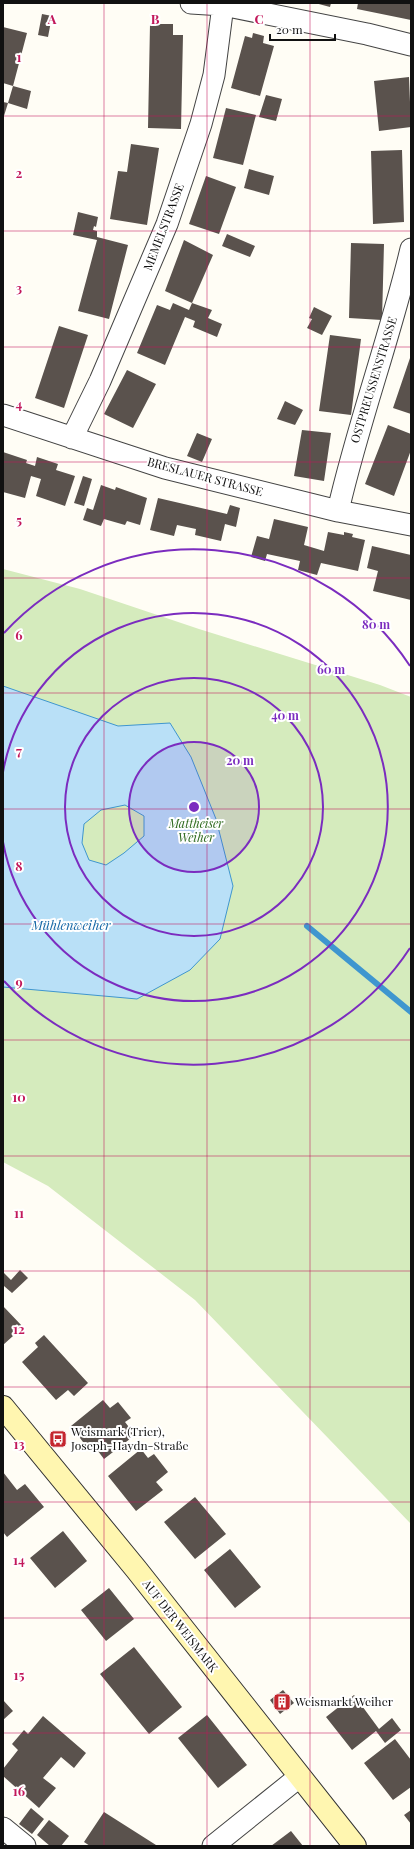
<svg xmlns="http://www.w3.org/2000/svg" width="414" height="1849" font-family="'Playfair Display',serif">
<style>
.green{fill:#d5ebbd}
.water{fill:#b9e0f7;stroke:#3f96cf;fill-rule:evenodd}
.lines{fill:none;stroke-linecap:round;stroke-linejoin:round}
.stream{stroke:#3f96cf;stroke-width:6}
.building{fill:#5a524d}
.street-casing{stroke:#444;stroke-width:23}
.secondary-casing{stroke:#333;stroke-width:24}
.street{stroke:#fff;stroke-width:21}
.secondary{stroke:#fff6b0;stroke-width:22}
.grid{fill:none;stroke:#c2185b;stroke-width:1;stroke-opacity:0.55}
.ring{fill:none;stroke:#7b2cbf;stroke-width:2}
.labels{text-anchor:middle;stroke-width:4;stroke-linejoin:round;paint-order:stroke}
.street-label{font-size:12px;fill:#111;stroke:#fff}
.park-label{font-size:12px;font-style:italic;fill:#2f6b1f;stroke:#fff}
.poi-label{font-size:12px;fill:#111;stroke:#fff;text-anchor:start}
.water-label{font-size:13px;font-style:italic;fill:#1768a6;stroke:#fff}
.grid-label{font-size:13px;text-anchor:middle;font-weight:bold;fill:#c2185b;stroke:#fff;stroke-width:4;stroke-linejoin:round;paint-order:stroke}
.centre{fill:#7b2cbf;stroke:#fff;stroke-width:2}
.ring-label{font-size:12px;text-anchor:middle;font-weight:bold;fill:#7b2cbf;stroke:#fff;stroke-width:4;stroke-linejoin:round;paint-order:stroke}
</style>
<rect width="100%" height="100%" fill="#fffdf5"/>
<!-- green -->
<path class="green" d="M3,569L80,589L199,629L380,685L411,697V1524L195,1300L48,1186L3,1162Z"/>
<!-- water -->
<path class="water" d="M3,686L118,726L170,723L191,757L216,819L233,886L220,939L190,970L137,999L3,987ZM125,805L144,816V836L124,853L106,865L89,860L82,843L84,824L101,810Z"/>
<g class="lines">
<!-- stream -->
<path class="stream" d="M307,926L411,1012"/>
</g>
<!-- building -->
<path class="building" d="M315,3H331L330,7Z
M358,3H411V20L357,9Z
M42,14L52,16L48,37L38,35Z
M150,24H173V35H183L181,129L148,128Z
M3,27L27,33L13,86L3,83Z
M253,33L264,36L263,43L274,46L260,96L231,88L245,36L252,38Z
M409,77L411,127L379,131L374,81Z
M13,86L31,91L27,109L8,103Z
M266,95L282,99L276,121L259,117Z
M3,102L8,103L3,119Z
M226,108L256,115L243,165L213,158Z
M131,144L159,148L147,225L110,219L118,171L127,172Z
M402,150L404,222L373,224L371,151Z
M249,169L274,176L269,195L244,188Z
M206,176L236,187L219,234L189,224Z
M78,212L98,217L96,227L94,226L93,230L97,231V237L128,245L109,319L78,311L97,240L73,235Z
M227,234L255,246L250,257L222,246Z
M184,240L213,255L192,303L165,291Z
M351,243L384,244L382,320L349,318Z
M173,303L189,310L192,303L212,310L208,318L222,324L217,337L193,327L195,321L185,317L165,365L137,353L157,305L170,310Z
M314,307L332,316L322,335L307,328L312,319L309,318Z
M59,326L88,335L64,408L35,398Z
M330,335L361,339L351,415L319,411Z
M410,358H411V414L393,408Z
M127,370L156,384L133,428L104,414Z
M285,401L303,410L295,425L277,419Z
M388,425L411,434V450L394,496L365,484Z
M302,430L331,433L324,481L294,476Z
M197,433L212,439L202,462L187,456Z
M3,452L27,460L26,463L35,466L37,457L58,464L56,470L75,476L65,506L36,496L41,479L31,476L25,498L3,492Z
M83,476L92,479L84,506L74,503Z
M101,485L115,490L116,487L147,498L140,525L127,521L125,525L104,519L101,526L83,520L87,508L93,510Z
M158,498L227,514L230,505L240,508L236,527L225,524L221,541L195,535L196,529L177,525L174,536L150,530Z
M274,519L308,527L304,545L324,551L328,532L344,535V532L353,534L352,537L365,540L358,571L321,563L317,575L298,570L300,561L267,554L265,561L251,557L257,536L269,539Z
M372,546L411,555V600L373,591L378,571L367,568Z
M20,1270L28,1278L12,1293L4,1286L3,1287V1274L4,1273L11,1280Z
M3,1306L23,1327L3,1345Z
M44,1335L88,1383L74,1396L68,1390L56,1400L22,1362L38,1347L35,1343Z
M103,1400L110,1408L118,1402L131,1418L125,1422L135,1435L104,1459L91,1442L86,1446L71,1426Z
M141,1449L148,1458L154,1454L168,1472L156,1482L163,1490L136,1511L108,1476Z
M3,1472L17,1490L25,1484L44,1507L7,1537L3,1532Z
M195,1497L226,1534L195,1559L164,1522Z
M63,1531L87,1561L55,1588L30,1558Z
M230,1549L261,1587L235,1608L204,1570Z
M109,1588L134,1619L106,1641L81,1610Z
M134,1647L182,1707L149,1734L100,1674Z
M283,1690L294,1703L280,1714L270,1700Z
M354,1695L379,1729L392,1718L401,1730L385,1743L376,1731L352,1750L326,1717Z
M3,1700L13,1711L3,1720Z
M207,1715L247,1765L218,1788L178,1738Z
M43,1716L86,1753L74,1768L61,1757L43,1778L56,1788L39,1808L3,1776V1769L18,1750L12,1744L24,1730L28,1734Z
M395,1739L411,1760V1787L393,1800L364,1763Z
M31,1808L44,1819L32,1834L19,1824Z
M411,1810V1824L404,1815Z
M104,1812L156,1845L155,1846H90L84,1842Z
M49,1820L69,1836L61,1846H50L37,1835Z
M291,1831L303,1846H271Z"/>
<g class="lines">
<defs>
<path id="street" d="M191,3L223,5L367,34L411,45
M3,415L165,468L338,511L411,525
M72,438L100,381L167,224L201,124L214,75L223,5
M338,511C358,423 390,338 411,249
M3,1828L25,1846
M213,1846L299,1777"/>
<path id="secondary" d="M3,1407L136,1569L355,1846"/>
</defs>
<!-- street casing -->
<use href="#street" class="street-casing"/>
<!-- secondary casing -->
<use href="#secondary" class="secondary-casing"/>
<!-- street -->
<use href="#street" class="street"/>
<!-- secondary -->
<use href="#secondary" class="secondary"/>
</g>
<!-- grid -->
<path class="grid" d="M104,3V1846M207,3V1846M310,3V1846M3,116H411M3,231H411M3,347H411M3,462H411M3,578H411M3,693H411M3,809H411M3,924H411M3,1040H411M3,1156H411M3,1271H411M3,1387H411M3,1502H411M3,1618H411M3,1733H411"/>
<!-- distance rings -->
<circle cx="194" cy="807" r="65" fill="#7b2cbf" fill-opacity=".12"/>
<g class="ring">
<circle cx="194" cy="807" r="65"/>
<circle cx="194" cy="807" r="129"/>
<path d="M3 772A194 194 0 1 1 3 842"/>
<path d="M410 948A258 258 0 0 1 4 981M4 633A258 258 0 0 1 410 666"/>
</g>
<!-- icons -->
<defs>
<symbol id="bus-square" viewBox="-11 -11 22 22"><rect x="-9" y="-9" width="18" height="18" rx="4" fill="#c4262e" stroke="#fff"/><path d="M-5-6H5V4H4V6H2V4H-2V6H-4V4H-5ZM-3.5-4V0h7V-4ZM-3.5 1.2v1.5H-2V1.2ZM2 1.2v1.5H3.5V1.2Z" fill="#fff"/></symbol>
<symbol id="building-square" viewBox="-11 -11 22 22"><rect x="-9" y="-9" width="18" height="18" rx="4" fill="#c4262e" stroke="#fff"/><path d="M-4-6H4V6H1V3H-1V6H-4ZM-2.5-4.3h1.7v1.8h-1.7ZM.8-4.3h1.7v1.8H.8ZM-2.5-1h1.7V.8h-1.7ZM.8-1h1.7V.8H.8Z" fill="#fff"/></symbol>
</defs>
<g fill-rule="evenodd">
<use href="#bus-square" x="48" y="1429" width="20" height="20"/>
<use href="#building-square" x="272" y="1692" width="20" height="20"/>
</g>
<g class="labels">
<!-- street labels -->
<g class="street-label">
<text transform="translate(164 227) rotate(-69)" y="4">MEMELSTRASSE</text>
<text transform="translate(374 380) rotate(-73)" y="4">OSTPREUSSENSTRASSE</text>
<text transform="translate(205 477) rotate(15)" y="4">BRESLAUER STRASSE</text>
<text transform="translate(180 1626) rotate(52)" y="4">AUF DER WEISMARK</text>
</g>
<!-- park labels -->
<g class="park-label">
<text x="196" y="828">Mattheiser<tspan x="196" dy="14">Weiher</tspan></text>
</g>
<!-- poi labels -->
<g class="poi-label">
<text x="71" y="1436">Weismark (Trier),<tspan x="71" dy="14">Joseph-Haydn-Straße</tspan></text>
<text x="295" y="1706">Weismarkt Weiher</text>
</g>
<!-- water labels -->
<g class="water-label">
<text x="71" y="930">Mühlenweiher</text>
</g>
</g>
<g class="grid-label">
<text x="52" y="24">A</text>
<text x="155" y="24">B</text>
<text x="259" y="24">C</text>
<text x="19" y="62">1</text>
<text x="19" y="178">2</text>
<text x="19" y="293">3</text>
<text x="19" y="409">4</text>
<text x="19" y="525">5</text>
<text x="19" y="640">6</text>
<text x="19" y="756">7</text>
<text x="19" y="871">8</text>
<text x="19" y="987">9</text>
<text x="19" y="1102">10</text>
<text x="19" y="1218">11</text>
<text x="19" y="1334">12</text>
<text x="19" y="1449">13</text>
<text x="19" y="1565">14</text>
<text x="19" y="1680">15</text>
<text x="19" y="1796">16</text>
</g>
<circle cx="194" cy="807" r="6" class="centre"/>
<g class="ring-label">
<text x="376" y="629">80 m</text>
<text x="331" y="674">60 m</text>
<text x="285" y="720">40 m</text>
<text x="240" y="765">20 m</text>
</g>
<!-- border -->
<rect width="414" height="1849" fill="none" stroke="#111111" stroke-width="8"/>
<!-- scale -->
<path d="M270 34v6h65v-6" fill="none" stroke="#111111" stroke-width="2"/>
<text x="276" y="34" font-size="12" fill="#111111" stroke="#ffffff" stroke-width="3" paint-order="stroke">20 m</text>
</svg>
